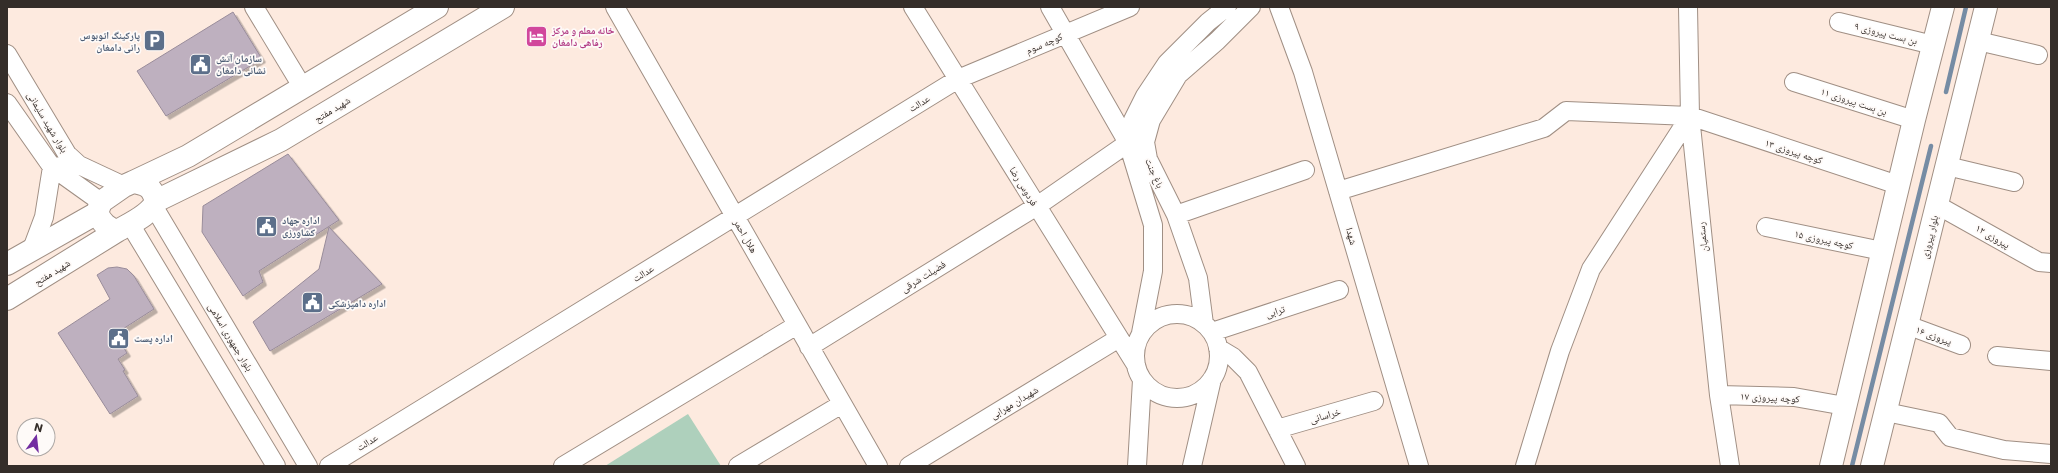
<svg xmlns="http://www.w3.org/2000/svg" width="2058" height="473" font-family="Poppins,'Noto Naskh Arabic',sans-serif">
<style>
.green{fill:#aed0bc}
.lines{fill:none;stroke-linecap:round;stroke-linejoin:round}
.stream{stroke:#768ca4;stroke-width:4.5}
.building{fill:#beb0bf;stroke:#998c9a;filter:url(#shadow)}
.minor-casing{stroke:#a08f84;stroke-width:20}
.major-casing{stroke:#a08f84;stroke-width:24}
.minor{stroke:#fff;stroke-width:18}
.major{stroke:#fff;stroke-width:22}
.labels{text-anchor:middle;stroke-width:3.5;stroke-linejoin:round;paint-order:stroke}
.hotel-label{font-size:10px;font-weight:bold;fill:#b23c85;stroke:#fefaf8;text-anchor:start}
.street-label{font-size:10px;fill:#342d29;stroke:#fefaf8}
.service-label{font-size:10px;font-weight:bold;fill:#4e5e75;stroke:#fefaf8;text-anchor:start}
</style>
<defs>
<filter id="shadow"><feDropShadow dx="3.5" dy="3.5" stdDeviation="0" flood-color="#0004"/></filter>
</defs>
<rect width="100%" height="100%" fill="#fdeadf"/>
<!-- green -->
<path class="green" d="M688,414L721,466H605Z"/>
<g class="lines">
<!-- stream -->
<path class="stream" d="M1946,92L1966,7
M1852,466L1931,146"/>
</g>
<!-- building -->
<path class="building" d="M233,12L262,59L166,116L137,71Z
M288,154L339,220L259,271L263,282L243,296L202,232L203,206Z
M329,227L382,284L270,351L253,322L319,269Z
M117,267L127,269L134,276L154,309L115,334L127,353L118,359L125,370L123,371L138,396L110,414L58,333L110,299L97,275L108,268Z"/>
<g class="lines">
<defs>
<path id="minor" d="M254,7L303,88
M615,7L878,466
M913,7L1136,365
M1279,7L1303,72L1419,466
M1688,7L1690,116L1719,395L1730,466
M1839,22L1933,45
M1978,41L2038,55
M7,54L67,154L79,165L124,186
M1794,82L1914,120
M7,103L52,167L101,202
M1947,166L2014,182
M1338,191L1544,128L1566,111L1690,116L1898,185
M1937,205L2039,262L2051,263
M154,207L308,466
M1176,215L1305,170
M130,224L276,466
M1766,227L1882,251
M32,249L44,217L52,167L62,166
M1135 356a42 42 0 1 1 84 0a42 42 0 1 1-84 0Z
M1204,324L1198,278L1176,215L1148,159L1145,142L1151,120L1178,75L1217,41L1251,7
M1907,325L1961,345
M1212,332L1339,290
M1141,333L1153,271V225L1128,143L1133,120L1145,96L1167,63L1208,22L1227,7
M809,347L1037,206L1128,143L1050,7
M1218,348L1233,357L1248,372L1296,466
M1997,356L2051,361
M1719,395L1794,397L1845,406
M1886,412L1939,423L1950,437L2004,450L2051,454
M1277,429L1374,401
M329,466L958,79L1130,7
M563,466L797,325
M738,466L842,404
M909,466L1119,338
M1137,466L1142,380
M1192,466L1212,379
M1525,466L1560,351L1591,269L1690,116"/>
<path id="major" d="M133,182L188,156L437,7
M133,182C147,184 152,187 156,201C151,215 129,224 117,231C107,228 102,223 97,213L101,202L124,186Z
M156,201L281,140L503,7
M7,264L97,213
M7,299L117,231
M1831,466L1914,120L1943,7
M1872,466L1986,7"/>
</defs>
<!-- minor casing -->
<use href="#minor" class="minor-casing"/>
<!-- major casing -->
<use href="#major" class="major-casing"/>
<!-- minor -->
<use href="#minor" class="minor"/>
<!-- major -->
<use href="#major" class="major"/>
</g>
<!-- icons -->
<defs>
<symbol id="hotel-square" viewBox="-11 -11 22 22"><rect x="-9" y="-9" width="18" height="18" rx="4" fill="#d1479c" stroke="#fefaf8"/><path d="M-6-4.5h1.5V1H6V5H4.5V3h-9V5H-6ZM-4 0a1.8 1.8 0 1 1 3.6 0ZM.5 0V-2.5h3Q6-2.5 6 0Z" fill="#fff"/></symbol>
<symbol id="parking-square" viewBox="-11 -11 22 22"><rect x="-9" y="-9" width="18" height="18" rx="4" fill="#5c6f8a" stroke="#fefaf8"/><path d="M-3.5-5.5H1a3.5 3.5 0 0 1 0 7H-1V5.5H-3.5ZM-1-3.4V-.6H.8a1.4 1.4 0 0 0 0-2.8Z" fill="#fff"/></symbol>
<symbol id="civic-square" viewBox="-11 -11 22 22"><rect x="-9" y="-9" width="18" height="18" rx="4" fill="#5c6f8a" stroke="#fefaf8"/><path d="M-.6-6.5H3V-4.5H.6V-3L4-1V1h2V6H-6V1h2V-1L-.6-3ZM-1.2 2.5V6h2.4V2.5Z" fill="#fff"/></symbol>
</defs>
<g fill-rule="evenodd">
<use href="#hotel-square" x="524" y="24" width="25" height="25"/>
<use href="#parking-square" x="142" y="28" width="25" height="25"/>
<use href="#civic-square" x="188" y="52" width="25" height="25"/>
<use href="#civic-square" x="254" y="214" width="25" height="25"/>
<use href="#civic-square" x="300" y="290" width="25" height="25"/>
<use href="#civic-square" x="106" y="326" width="25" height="25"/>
</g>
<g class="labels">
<!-- hotel labels -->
<g class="hotel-label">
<text x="552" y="34">خانه معلم و مرکز<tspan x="552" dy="12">رفاهی دامغان</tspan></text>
</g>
<!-- street labels -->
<g class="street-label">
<text transform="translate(1886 33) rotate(14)" y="4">بن بست پیروزی ۹</text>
<text transform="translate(1044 43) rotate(-23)" y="4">کوچه سوم</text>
<text transform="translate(1854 101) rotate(18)" y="4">بن بست پیروزی ۱۱</text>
<text transform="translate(919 103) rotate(-32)" y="4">عدالت</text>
<text transform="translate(332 109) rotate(-31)" y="4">شهید مفتح</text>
<text transform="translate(48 122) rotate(59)" y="4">بلوار شهید سلیمانی</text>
<text transform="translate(1794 151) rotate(18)" y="4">کوچه پیروزی ۱۳</text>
<text transform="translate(1155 173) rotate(66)" y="4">باغ جنت</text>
<text transform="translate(1024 186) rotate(58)" y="4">فردوس رضا</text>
<text transform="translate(746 236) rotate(60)" y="4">هلال احمر</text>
<text transform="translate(1352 236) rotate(74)" y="4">شهدا</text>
<text transform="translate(1993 236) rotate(30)" y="4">پیروزی ۱۲</text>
<text transform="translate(1702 237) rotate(-96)" y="4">رستمیان</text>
<text transform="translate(1929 237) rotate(-76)" y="4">بلوار پیروزی</text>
<text transform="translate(1824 239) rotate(12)" y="4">کوچه پیروزی ۱۵</text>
<text transform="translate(52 272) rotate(-32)" y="4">شهید مفتح</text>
<text transform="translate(643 273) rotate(-32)" y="4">عدالت</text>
<text transform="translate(923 276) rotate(-32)" y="4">فضیلت شرقی</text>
<text transform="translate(1275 311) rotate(-18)" y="4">ترابی</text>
<text transform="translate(1934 335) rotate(20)" y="4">پیروزی ۱۶</text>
<text transform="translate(231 337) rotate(59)" y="4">بلوار جمهوری اسلامی</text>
<text transform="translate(1770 397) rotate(3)" y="4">کوچه پیروزی ۱۷</text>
<text transform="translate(1014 402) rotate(-31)" y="4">شهیدان مهرابی</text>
<text transform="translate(1325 415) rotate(-16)" y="4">خراسانی</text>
<text transform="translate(367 442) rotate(-32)" y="4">عدالت</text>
</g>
<!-- service labels -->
<g class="service-label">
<text x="140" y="39" text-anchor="end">پارکینگ اتوبوس<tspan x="140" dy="12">رانی دامغان</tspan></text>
<text x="216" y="62">سازمان آتش<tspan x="216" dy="12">نشانی دامغان</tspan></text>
<text x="282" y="224">اداره جهاد<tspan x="282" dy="12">کشاورزی</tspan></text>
<text x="328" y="307">اداره دامپزشکی</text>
<text x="134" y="342">اداره پست</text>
</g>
</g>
<!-- border -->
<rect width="2058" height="473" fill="none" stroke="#342d29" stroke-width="16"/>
<!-- north arrow -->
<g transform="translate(36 437) rotate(15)"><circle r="19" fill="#fefaf8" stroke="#ada8a5"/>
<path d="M0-3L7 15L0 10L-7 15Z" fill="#722da1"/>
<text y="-6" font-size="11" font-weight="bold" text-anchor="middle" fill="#342d29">N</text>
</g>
</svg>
